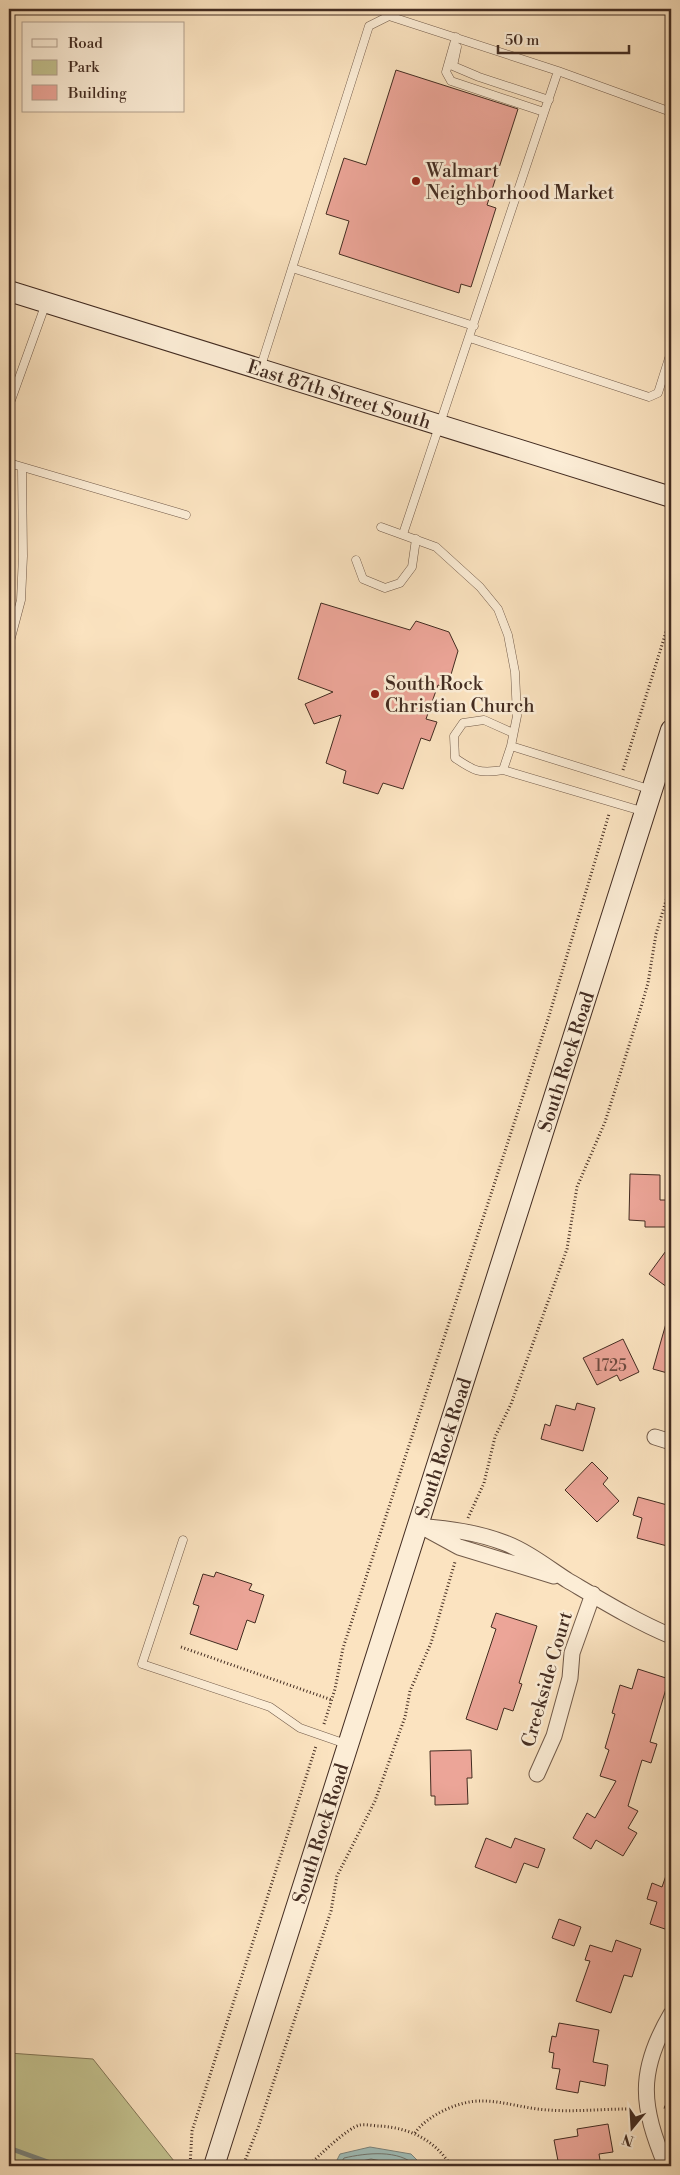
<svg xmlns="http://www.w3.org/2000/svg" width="680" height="2175" font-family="'Libre Bodoni',serif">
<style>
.green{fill:#c3c28f;stroke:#837758}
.water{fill:#9fbdb8;stroke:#7a837c}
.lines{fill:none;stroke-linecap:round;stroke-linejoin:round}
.shore{stroke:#71746c;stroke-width:1}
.stream{stroke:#7a837c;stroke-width:5}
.building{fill:#eca598;stroke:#432c21}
.lane-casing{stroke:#715a49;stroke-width:9}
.street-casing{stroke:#715a49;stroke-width:17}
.secondary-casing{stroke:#432c21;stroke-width:22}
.path{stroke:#432c21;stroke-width:3;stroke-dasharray:1 2.5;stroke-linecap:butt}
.lane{stroke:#fcedd6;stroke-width:8}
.street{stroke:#fcedd6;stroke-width:15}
.secondary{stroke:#fcedd6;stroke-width:20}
.poi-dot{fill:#8f2418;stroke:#fcedd6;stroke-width:2}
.labels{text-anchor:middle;stroke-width:5;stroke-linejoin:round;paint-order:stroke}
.number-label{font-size:16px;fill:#6d4a3f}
.poi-label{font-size:19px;fill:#432c21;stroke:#fcedd6;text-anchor:start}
.street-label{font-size:19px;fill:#432c21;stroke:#fcedd6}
</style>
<rect width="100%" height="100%" fill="#fbe3c0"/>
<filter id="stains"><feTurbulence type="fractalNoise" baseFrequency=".004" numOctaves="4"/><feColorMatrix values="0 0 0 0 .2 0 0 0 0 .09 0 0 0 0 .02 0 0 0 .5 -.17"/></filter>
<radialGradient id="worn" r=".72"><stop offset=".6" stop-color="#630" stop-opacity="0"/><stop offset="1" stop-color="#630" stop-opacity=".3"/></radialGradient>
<!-- green -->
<path class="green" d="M9,2053L93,2059L174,2161L173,2166H9Z"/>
<!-- water -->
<path class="water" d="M370,2147L411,2154L423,2166H334L340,2154Z"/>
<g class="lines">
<!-- shore -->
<path class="shore" d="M339,2166L344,2158C366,2153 399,2149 416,2166
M346,2166L349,2164L371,2159L407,2166"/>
<!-- stream -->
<path class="stream" d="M9,2148L59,2166"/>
</g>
<!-- building -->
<path class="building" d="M396,70L518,109L487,205L496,208L471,287L461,284L459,293L339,254L349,221L326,214L344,158L366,165Z
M321,603L410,630L416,621L449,632L458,651L447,688L438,685L426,719L437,722L430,741L421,738L403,789L383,783L378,794L343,783L346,771L326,763L341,715L314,724L305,704L333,692L298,679Z
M630,1174L660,1175V1200H669L668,1227H645V1221L629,1220Z
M671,1244V1290L649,1274Z
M667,1320L671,1321V1374L653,1369Z
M623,1339L639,1372L620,1381L617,1375L597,1385L583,1358Z
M577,1403L595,1408L583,1451L541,1439L545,1424L550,1426L556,1405L575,1410Z
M592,1462L608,1478L603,1484L619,1501L597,1522L565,1490Z
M638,1497L671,1506V1547L637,1538L642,1518L633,1515Z
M216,1572L252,1584L249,1590L264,1595L255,1623L247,1620L237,1650L190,1634L199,1606L193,1604L203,1574L214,1577Z
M496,1613L537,1626L519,1683L522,1684L513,1711L504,1708L497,1730L466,1719L496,1629L491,1627Z
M638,1669L669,1679L650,1742L657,1744L651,1763L642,1760L628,1806L638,1811L628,1828L637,1833L623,1856L596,1840L591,1849L573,1838L587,1813L595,1818L616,1781L600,1776L609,1750L605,1748L615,1714L612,1713L620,1685L632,1689Z
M471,1750L472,1778H467L468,1804L435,1805V1796H431L430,1751Z
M486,1838L511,1848L515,1838L545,1849L538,1868L524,1863L516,1883L475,1867Z
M669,1867H671V1931L650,1924L657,1902L647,1899L652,1883L662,1887Z
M559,1919L581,1927L574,1946L552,1938Z
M616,1940L641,1949L632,1977L624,1975L611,2013L576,2001L590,1961L585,1960L590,1945L612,1952Z
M559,2023L599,2030L593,2062L608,2065L605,2086L580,2081L578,2093L556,2089L560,2069L552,2068L554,2053L549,2052L552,2036L556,2037Z
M608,2124L613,2152L599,2154L601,2166H559L554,2140L578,2136L577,2129Z"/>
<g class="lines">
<defs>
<path id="lane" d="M456,37L446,72L451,81L544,112
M457,47L453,66L479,77L549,100
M292,268L474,326
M470,338L649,397L658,393L671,352
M260,369L369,26L389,16L558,71
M9,440L10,403L46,303
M9,463L186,515
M381,527L436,547L480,587L498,609L508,635L515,672L517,716L511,746L503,770C479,774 474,771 455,758L454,736L463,723L484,720L513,733
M403,534L558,71L671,112
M356,560L363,579L385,588L400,583L412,567L416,539
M9,645L21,600L23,556L22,467
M511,746L652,790
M503,770L645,812
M183,1540L142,1664L270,1707L300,1728L346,1744"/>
<path id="street" d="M655,1437L671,1442
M419,1526C450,1529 476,1532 505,1543C528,1552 547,1567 567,1580C601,1600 635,1621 671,1636
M426,1529L459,1547L554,1576
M537,1774L554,1736L570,1678L572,1653L593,1594
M666,2166C641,2106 637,2072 671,2014"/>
<g id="secondary">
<path id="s1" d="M9,291L671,497"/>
<path id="s2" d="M214,2166L671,730"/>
</g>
</defs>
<!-- lane casing -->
<use href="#lane" class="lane-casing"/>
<!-- street casing -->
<use href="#street" class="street-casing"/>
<!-- secondary casing -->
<use href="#secondary" class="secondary-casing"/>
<!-- path -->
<path class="path" d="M623,770L671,616
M468,1518L484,1483L495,1437L511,1404L567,1249L577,1187L605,1122L638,1017L648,983L656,934L671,884
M181,1647L332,1700
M324,1724L335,1689L343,1648L549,1016L609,814
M664,2107L671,2109
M415,2133C427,2115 461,2100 482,2101C504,2101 526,2109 548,2110C574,2112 602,2109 629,2109
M190,2166L192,2131L316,1746
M243,2166L259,2125L331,1911L337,1876L375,1801L405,1717L410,1691L431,1643L455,1562
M308,2166C318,2157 348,2127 360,2125C366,2124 374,2126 380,2126C410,2128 435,2140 451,2166"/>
<!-- lane -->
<use href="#lane" class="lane"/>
<!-- street -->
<use href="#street" class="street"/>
<!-- secondary -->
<use href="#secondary" class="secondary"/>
</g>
<!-- markers -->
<g class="poi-dot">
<circle cx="416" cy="181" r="5"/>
<circle cx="375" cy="694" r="5"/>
</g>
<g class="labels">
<!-- number labels -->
<g class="number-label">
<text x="611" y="1371">1725</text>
</g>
<!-- poi labels -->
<g class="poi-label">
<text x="426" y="177">Walmart<tspan x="426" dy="22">Neighborhood Market</tspan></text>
<text x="385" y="690">South Rock<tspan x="385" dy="22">Christian Church</tspan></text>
</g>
<!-- street labels -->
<g class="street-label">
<text dy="7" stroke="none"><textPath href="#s1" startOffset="346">East 87th Street South</textPath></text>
<text dy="7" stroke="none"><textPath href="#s2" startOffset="1159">South Rock Road</textPath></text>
<text dy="7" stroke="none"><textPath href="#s2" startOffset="754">South Rock Road</textPath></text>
<text transform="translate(546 1679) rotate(-74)" y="7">Creekside Court</text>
<text dy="7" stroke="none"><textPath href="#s2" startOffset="349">South Rock Road</textPath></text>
</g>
</g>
<!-- margin -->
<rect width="680" height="2175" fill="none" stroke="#fbe3c0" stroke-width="30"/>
<rect x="10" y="10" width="660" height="2155" fill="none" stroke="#432c21" stroke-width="2.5"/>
<rect x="15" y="15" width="650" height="2145" fill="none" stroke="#432c21"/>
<!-- legend -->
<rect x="22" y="22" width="162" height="90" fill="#fcedd6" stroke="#b2a08e"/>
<rect x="32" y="39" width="25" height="8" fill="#fcedd6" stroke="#b2a08e"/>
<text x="68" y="48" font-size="15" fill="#432c21">Road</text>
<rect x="32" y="60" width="25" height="15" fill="#c3c28f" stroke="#b2a08e"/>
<text x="68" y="72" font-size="15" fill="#432c21">Park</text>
<rect x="32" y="85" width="25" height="15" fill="#eca598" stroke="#b2a08e"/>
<text x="68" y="98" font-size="15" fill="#432c21">Building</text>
<!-- north arrow -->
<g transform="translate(632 2128) rotate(198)" stroke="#fcedd6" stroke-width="4" paint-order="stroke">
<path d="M0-4L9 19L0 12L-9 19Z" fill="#432c21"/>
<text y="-8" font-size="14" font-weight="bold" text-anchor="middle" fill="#432c21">N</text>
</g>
<!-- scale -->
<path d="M498 45v8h131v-8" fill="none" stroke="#432c21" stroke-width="2.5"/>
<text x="505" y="45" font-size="15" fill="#432c21" stroke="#fcedd6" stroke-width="4" paint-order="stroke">50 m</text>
<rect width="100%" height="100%" filter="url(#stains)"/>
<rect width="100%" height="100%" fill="url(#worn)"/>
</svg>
